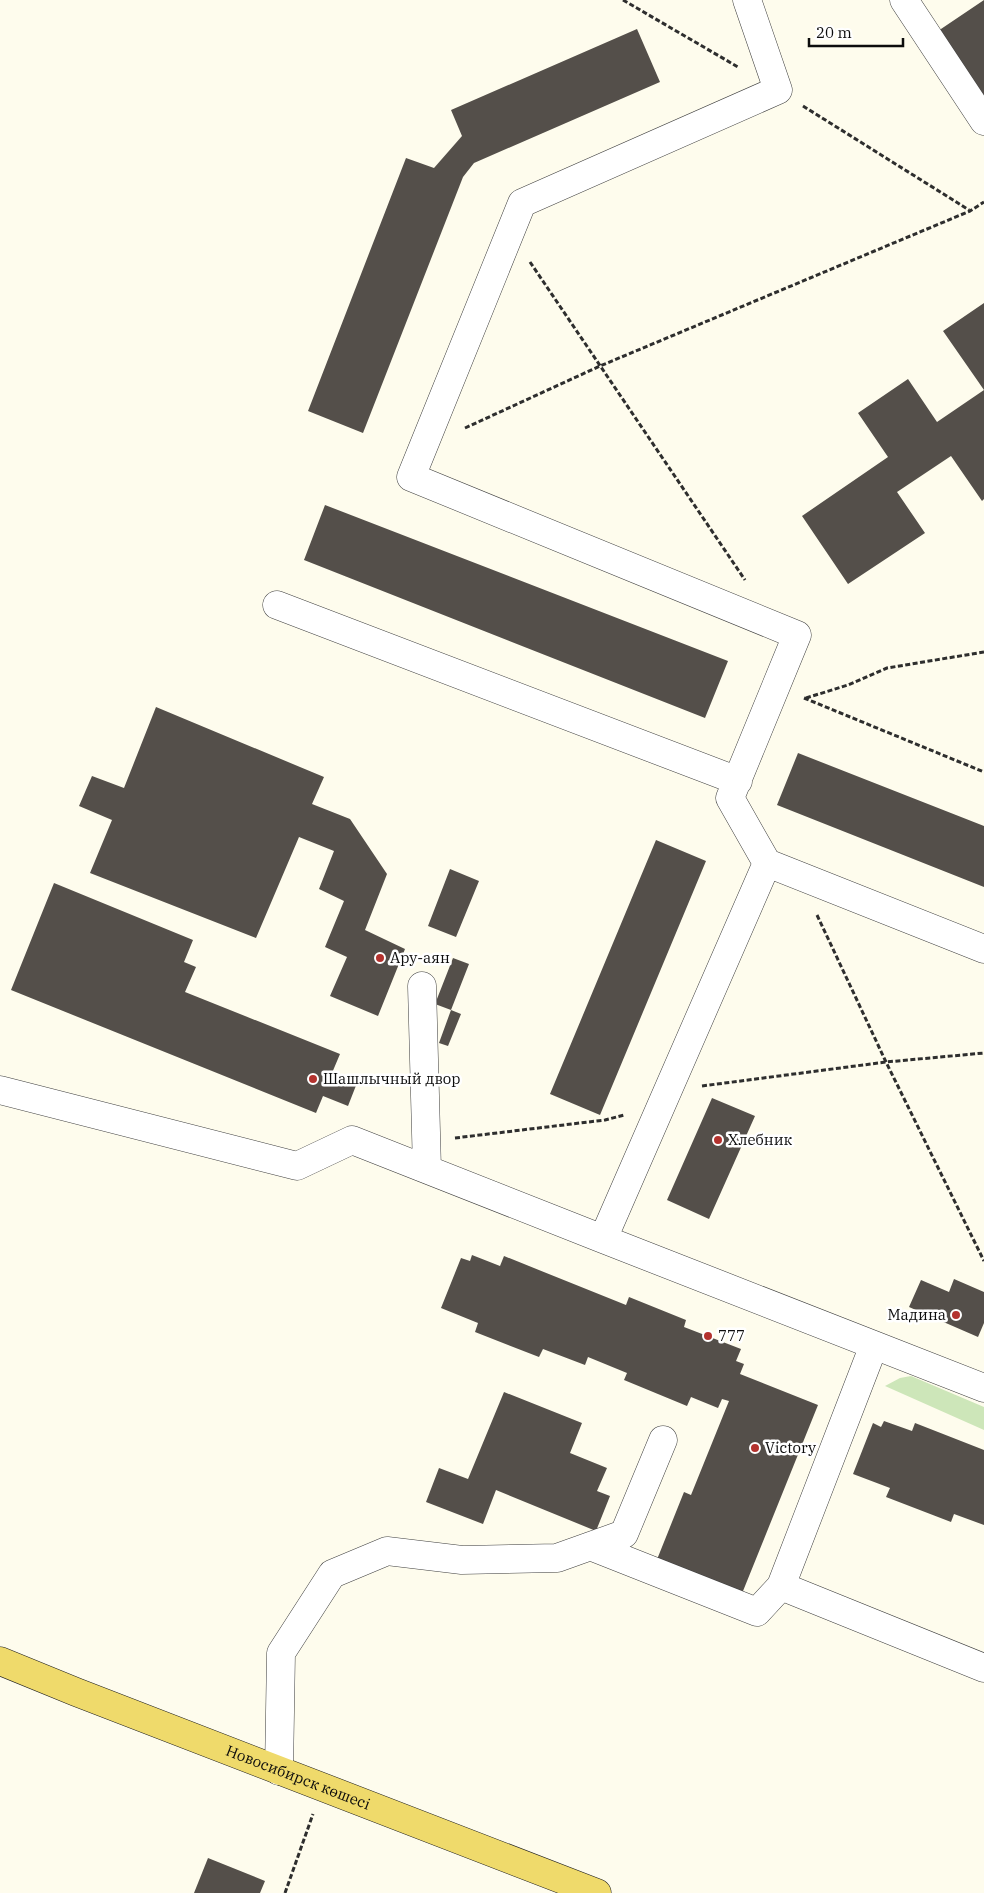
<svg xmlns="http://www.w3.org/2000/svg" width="984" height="1893" font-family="'IBM Plex Serif',serif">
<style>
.green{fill:#cde6b9}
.building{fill:#544f4a}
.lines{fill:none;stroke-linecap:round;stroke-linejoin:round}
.minor-casing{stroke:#3f3f3f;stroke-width:29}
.major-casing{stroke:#1d1d1d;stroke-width:29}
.path{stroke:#2e2e2e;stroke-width:3;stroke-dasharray:5 2.5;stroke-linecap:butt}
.minor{stroke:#fff;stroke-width:28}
.major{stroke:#efda6b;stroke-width:28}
.poi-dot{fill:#b3322e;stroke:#fff;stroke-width:2}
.labels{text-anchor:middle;stroke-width:5;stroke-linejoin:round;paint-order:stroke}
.poi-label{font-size:15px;fill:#0c0c0c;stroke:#fff;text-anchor:start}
.street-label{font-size:15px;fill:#0c0c0c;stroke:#fff}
</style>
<rect width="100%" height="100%" fill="#fefced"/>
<!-- green -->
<path class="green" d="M911,1376L984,1407V1430L885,1386L900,1378Z"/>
<!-- building -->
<path class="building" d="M984,0V101L938,31Z
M637,29L660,82L474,163L463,177L363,433L308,411L406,158L434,168L462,136L451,110Z
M984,303V499L982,501L951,456L897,492L925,533L848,584L802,516L888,457L858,413L908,379L937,422L984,390L943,331Z
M325,505L728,661L705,718L304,560Z
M156,707L324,777L312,804L350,819L387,874L365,930L405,949L378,1016L330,996L347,957L325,947L344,901L319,889L334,851L299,837L256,938L90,873L112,820L79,806L92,776L124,788Z
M798,753L984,826V887L777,805Z
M656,840L706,861L600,1115L550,1094Z
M450,869L479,881L456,937L428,926Z
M54,883L193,940L184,962L196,967L185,992L340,1054L332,1073L357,1083L348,1106L323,1096L316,1113L11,990Z
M453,958L469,964L451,1010L435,1004Z
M451,1010L461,1014L448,1046L439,1043Z
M712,1098L755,1116L709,1219L667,1200Z
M472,1255L500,1266L504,1256L626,1305L629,1297L686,1320L684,1327L741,1349L736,1361L744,1364L740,1374L818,1405L741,1596L656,1562L684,1492L691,1495L729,1401L722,1399L718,1408L691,1397L687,1406L624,1380L627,1373L588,1357L585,1365L543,1349L539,1357L475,1332L478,1323L441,1308L461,1258L470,1261Z
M954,1279L984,1292V1323L978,1337L909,1307L921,1280L949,1292Z
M504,1392L582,1423L570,1453L607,1468L597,1491L610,1496L596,1531L496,1490L483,1524L426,1502L439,1468L468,1479Z
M884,1421L912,1431L915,1423L984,1450V1525L954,1514L951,1522L886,1497L890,1488L853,1474L873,1423L881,1427Z
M208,1858L265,1881L260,1893H194Z"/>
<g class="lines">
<defs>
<path id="minor" d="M747,0L778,90L522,203L411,477L797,635L730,798L767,863L603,1239L984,1388
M904,0L984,121
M277,605L738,781
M767,863L984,949
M422,986L427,1169
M0,1090L297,1166L352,1140L603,1239
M874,1345L781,1586L984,1668
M590,1546L757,1612L781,1586
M279,1771L281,1653L332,1574L387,1551L462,1560L557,1558L624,1534L663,1440"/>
<g id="major">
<path id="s1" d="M0,1661L76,1692L597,1893"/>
</g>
</defs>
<!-- minor casing -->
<use href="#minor" class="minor-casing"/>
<!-- major casing -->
<use href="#major" class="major-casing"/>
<!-- path -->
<path class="path" d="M623,0L738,67
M803,106L969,210
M530,262L745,580
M465,428L600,366L970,211L984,202
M804,698L984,772
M806,698L848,685L887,668L984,652
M817,915L886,1062L984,1261
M702,1086L886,1062L984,1053
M455,1138L605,1120L624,1115
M285,1893L313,1814"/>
<!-- minor -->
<use href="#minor" class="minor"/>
<!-- major -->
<use href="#major" class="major"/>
</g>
<!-- markers -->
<g class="poi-dot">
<circle cx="380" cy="958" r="5"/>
<circle cx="313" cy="1079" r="5"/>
<circle cx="718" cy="1140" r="5"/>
<circle cx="956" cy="1315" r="5"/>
<circle cx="708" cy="1336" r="5"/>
<circle cx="755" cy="1448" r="5"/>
</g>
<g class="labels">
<!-- poi labels -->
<g class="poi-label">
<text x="390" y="963">Ару-аян</text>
<text x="323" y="1084">Шашлычный двор</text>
<text x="728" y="1145">Хлебник</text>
<text x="946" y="1320" text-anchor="end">Мадина</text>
<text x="718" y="1341">777</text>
<text x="765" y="1453">Victory</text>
</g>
<!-- street labels -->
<g class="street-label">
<text dy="5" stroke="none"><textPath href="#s1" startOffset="320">Новосибирск көшесі</textPath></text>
</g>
</g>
<!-- scale -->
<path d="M809 38v8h94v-8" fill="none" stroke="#0c0c0c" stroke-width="2.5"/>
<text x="816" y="38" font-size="15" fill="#0c0c0c" stroke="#ffffff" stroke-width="4" paint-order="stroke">20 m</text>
</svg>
